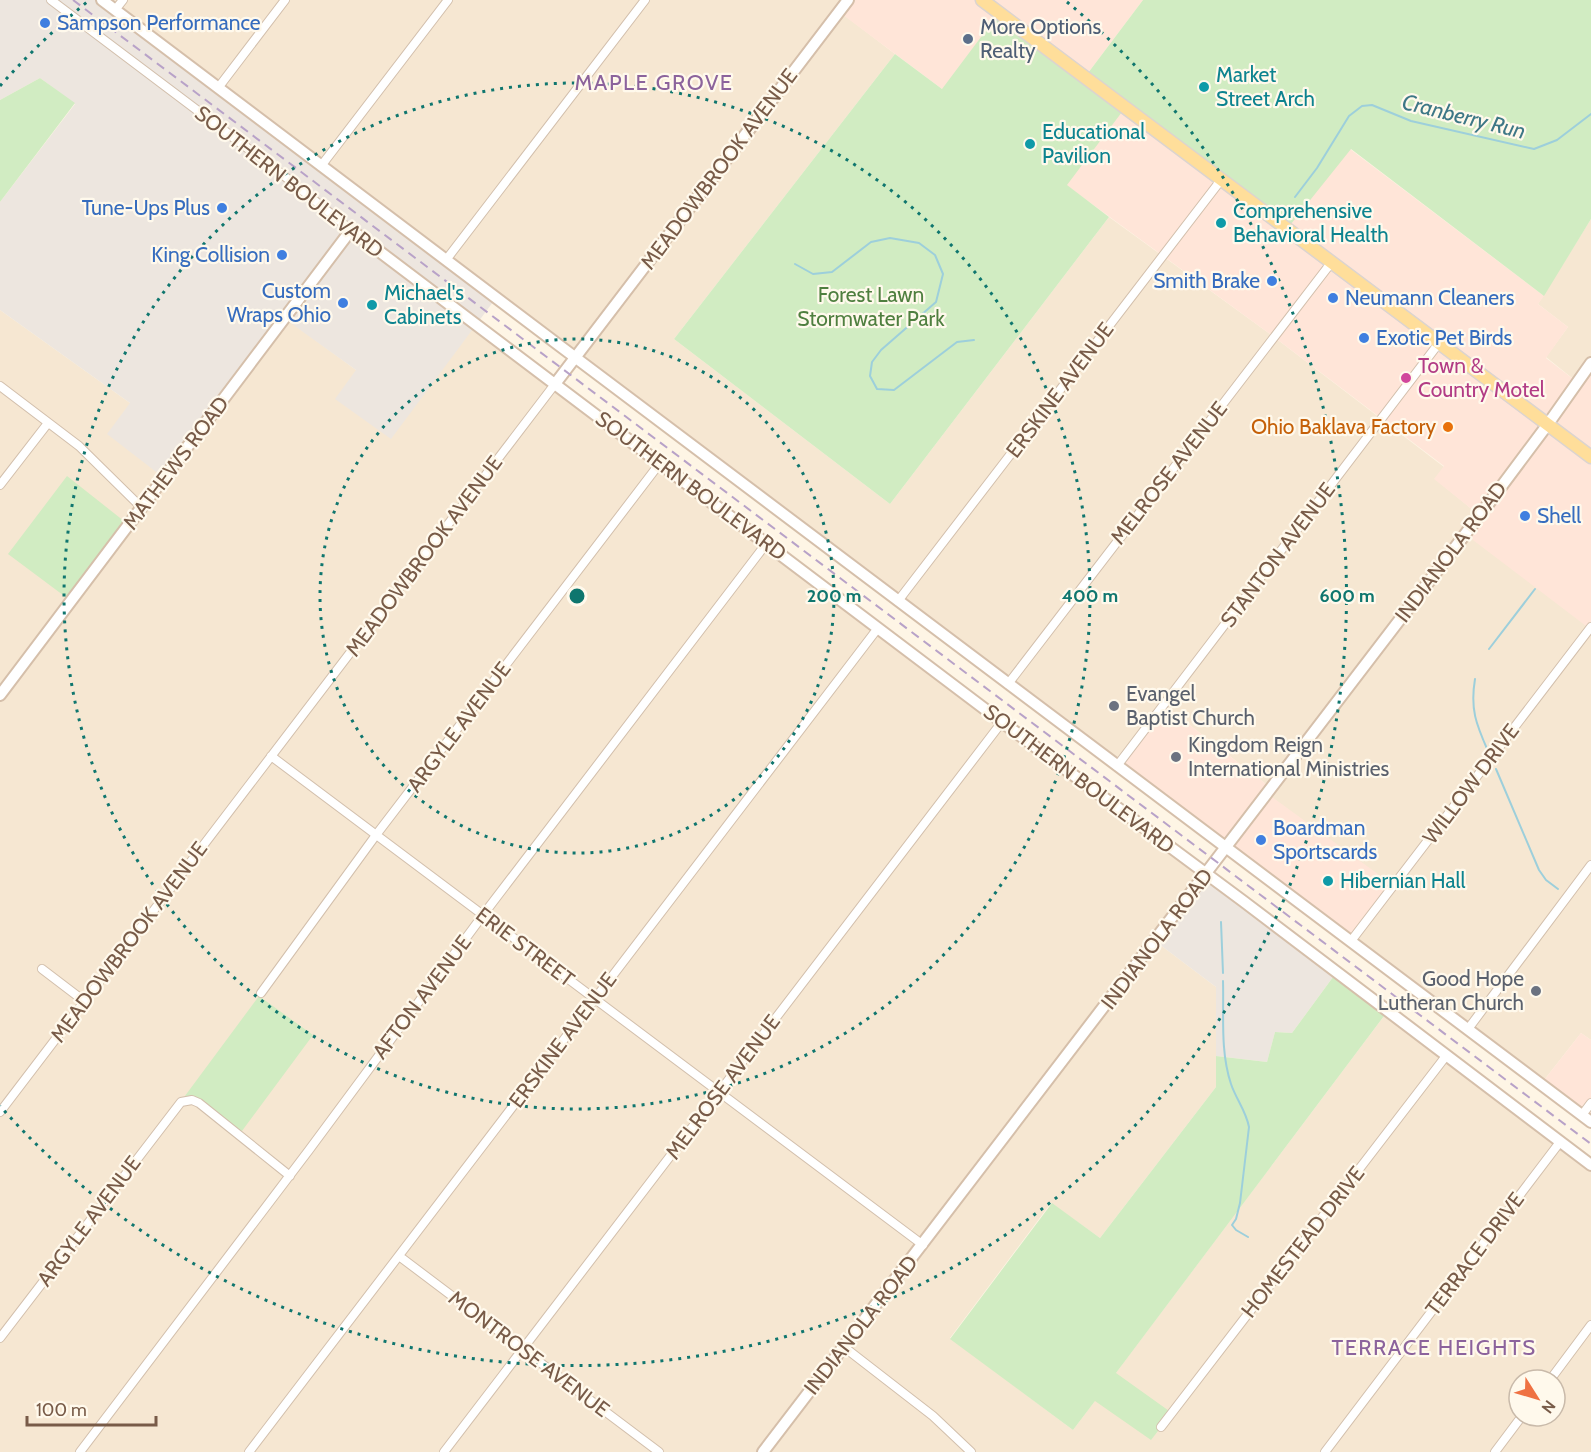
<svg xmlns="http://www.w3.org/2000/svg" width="1591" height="1452" font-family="Cabin,sans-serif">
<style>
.residential{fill:#f6e7d2;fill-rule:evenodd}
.commercial{fill:#ffe5d8}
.industrial{fill:#ede6df}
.green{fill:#d1ecc2}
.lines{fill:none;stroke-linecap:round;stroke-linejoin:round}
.stream{stroke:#9dcfdb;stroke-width:2}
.street-casing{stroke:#d2bfac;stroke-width:10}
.secondary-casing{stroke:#d5bfaa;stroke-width:14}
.primary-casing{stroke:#dcd4cf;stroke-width:15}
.street{stroke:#fff;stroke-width:8}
.secondary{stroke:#fff;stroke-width:10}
.primary{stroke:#ffde9a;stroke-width:12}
.rail{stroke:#b8a2c8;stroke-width:2;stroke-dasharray:9 6;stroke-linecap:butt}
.ring{fill:none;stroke:#0f766e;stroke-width:3;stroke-dasharray:3 6}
.shop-dot{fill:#3f7fe0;stroke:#fff9ec;stroke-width:2}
.service-dot{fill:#5c6f8a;stroke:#fff9ec;stroke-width:2}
.culture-dot{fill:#0f9aa8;stroke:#fff9ec;stroke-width:2}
.hotel-dot{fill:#d1479c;stroke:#fff9ec;stroke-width:2}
.food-dot{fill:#e8710a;stroke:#fff9ec;stroke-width:2}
.worship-dot{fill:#6b7280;stroke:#fff9ec;stroke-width:2}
.labels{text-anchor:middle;stroke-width:4.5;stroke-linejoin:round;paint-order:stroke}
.shop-label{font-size:21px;fill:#366cbe;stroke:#fff9ec;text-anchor:start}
.service-label{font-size:21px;fill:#4e5e75;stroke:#fff9ec;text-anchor:start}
.culture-label{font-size:21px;fill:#0d838f;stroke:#fff9ec;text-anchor:start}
.street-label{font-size:21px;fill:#785b48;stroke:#fff9ec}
.park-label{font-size:21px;fill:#4f7f3f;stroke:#fff9ec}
.hotel-label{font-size:21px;fill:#b23c85;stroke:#fff9ec;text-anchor:start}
.food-label{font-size:21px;fill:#c56008;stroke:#fff9ec;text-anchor:end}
.worship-label{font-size:21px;fill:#5b616d;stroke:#fff9ec;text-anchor:start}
.neighbourhood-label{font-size:22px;letter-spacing:1.5px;fill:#8c639c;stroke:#fff9ec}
.water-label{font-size:22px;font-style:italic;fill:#3d7786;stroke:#fff9ec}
.centre{fill:#0f766e;stroke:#fff9ec;stroke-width:3}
.ring-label{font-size:18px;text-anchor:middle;font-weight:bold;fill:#0f766e;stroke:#fff9ec;stroke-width:4.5;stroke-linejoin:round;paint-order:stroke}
</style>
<rect width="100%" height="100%" fill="#fef5e5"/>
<!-- residential -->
<path class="residential" d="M102,0H842L840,12L895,54L674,339L890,504L1109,217L1274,337L1444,467L1435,479L1479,515L1591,627V1040L1581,1033L1541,1084L1351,941L1268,793L1271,788L1164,705L1117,766Z
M1591,219V363L1577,382L1546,357L1568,327L1538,304Z
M0,310L130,403L285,318L356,370L476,325L1207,874L1155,941L1216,987V1087L1100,1238L1051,1203L950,1338L1073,1430L1387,1012L1591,1165V1452H0ZM1519,1380H1555V1416H1519Z"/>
<!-- commercial -->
<path class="commercial" d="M842,0H1143L1085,77L942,89L839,12Z
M1125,107L1350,149L1544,296L1538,304L1568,327L1546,358L1577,382L1591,363V627L1590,629L1465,534L1479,515L1434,479L1444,466L1274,337L1066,185Z
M1164,705L1271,788L1268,794L1393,885L1351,941L1117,766Z
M1581,1033L1591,1040V1122L1541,1084Z"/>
<!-- industrial -->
<path class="industrial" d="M0,0H102L496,298L391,439L335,399L356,370L285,319L164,478L107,434L130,403L0,310V202L75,104L40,78L0,100Z
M1207,874L1336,973L1292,1033L1275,1032L1267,1062L1216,1056V987L1155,941Z"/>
<!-- green -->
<path class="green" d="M1143,0H1591V219L1544,296L1351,149L1287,229L1125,108L1067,185L1109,217L890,504L674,339L895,54L942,89L999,13L1085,77Z
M40,78L75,103L0,202V100Z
M67,476L129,525L71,601L8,554Z
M1336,973L1387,1012L1116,1373L1172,1413L1151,1440L1095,1401L1073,1430L950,1339L1052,1203L1100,1238L1216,1087V1056L1267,1062L1275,1032L1292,1033Z
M259,996L313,1035L239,1135L199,1103L179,1104Z"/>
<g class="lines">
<!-- stream -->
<path class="stream" d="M1295,197L1317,168L1349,116L1362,106L1372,105L1411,121L1534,149L1557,140L1591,114
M795,264L813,274L832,272L871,242L890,238L919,243L935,255L943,274L936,302L881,350L872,362L870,376L877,389L894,390L957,342L974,340
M1489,649L1535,589
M1475,679C1470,709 1476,724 1488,751
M1496,769L1539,870L1546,880L1558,889
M1221,922L1223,973
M1223,981C1224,1015 1220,1051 1231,1084C1236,1099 1246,1111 1249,1127L1240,1203L1236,1219L1232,1225L1236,1230L1248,1237"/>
<defs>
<path id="street" d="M51,0L283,175L351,230
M115,10L123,0
M218,88L285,0
M321,166L448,0
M446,260L645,0
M0,386L79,446L142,508
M0,485L48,423
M898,601L1221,180
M1008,684L1331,263
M271,756L923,1245
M1117,766L1439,343
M1351,941L1591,627
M42,969L84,1001
M261,993L376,835L660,463
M1468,1029L1591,865
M0,1112L555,384
M1582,1115L1591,1103
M399,1256L659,1452
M0,1338L181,1102L192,1100L199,1103L290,1176
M844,1347L933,1416L971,1452
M1550,1380L1591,1325
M1161,1427L1446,1056
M80,1452L309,1150L483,915L766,544
M249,1452L878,628
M444,1452L1002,722
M1325,1452L1560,1142
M1495,1452L1522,1416"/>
<path id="secondary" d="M102,0L560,346L1591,1122
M555,384L848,0
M0,695L351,230L1002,722L1243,901L1591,1165
M763,1452L1489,503L1548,424L1591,363"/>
<path id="primary" d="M982,0L1591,457"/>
</defs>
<!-- street casing -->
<use href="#street" class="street-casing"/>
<!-- secondary casing -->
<use href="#secondary" class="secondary-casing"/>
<!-- primary casing -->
<use href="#primary" class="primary-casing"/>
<!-- street -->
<use href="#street" class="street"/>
<!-- secondary -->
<use href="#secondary" class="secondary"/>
<!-- primary -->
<use href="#primary" class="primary"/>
<!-- rail -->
<path class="rail" d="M73,0L1591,1144"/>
</g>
<!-- distance rings -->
<g class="ring">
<circle cx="577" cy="596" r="257"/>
<circle cx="577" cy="596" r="513"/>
<path d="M0 86A770 770 0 0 1 87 2M1067 2A770 770 0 1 1 0 1106"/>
</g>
<!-- markers -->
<g class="shop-dot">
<circle cx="45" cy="23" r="6"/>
<circle cx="222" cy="208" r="6"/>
<circle cx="282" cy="255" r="6"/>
<circle cx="1272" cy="281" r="6"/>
<circle cx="1333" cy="298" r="6"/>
<circle cx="343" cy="303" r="6"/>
<circle cx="1364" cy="338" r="6"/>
<circle cx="1525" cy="516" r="6"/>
<circle cx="1261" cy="840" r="6"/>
</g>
<circle class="service-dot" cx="968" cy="39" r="6"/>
<g class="culture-dot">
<circle cx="1204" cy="87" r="6"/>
<circle cx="1030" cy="144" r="6"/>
<circle cx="1221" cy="223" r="6"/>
<circle cx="372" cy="305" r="6"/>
<circle cx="1328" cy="881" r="6"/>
</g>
<circle class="hotel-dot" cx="1406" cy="378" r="6"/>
<circle class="food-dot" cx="1448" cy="427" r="6"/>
<g class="worship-dot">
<circle cx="1114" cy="706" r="6"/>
<circle cx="1176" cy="757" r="6"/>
<circle cx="1536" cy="991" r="6"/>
</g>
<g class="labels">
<!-- shop labels -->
<g class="shop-label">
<text x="57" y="30">Sampson Performance</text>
<text x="210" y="215" text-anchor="end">Tune-Ups Plus</text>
<text x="270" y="262" text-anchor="end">King Collision</text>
<text x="1260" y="288" text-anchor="end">Smith Brake</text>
<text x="331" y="298" text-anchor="end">Custom<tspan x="331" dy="24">Wraps Ohio</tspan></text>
<text x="1345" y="305">Neumann Cleaners</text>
<text x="1376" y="345">Exotic Pet Birds</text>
<text x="1537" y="523">Shell</text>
<text x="1273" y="835">Boardman<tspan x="1273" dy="24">Sportscards</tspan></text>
</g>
<!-- service labels -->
<g class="service-label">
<text x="980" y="34">More Options<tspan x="980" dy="24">Realty</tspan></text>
</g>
<!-- culture labels -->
<g class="culture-label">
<text x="1216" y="82">Market<tspan x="1216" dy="24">Street Arch</tspan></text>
<text x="1042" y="139">Educational<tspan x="1042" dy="24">Pavilion</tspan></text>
<text x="1233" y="218">Comprehensive<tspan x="1233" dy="24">Behavioral Health</tspan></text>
<text x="384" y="300">Michael's<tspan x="384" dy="24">Cabinets</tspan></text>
<text x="1340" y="888">Hibernian Hall</text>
</g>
<!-- street labels -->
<g class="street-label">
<text transform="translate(719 169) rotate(-53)" y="7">MEADOWBROOK AVENUE</text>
<text transform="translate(289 182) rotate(38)" y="7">SOUTHERN BOULEVARD</text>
<text transform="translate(1060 390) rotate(-53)" y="7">ERSKINE AVENUE</text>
<text transform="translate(176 463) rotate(-53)" y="7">MATHEWS ROAD</text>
<text transform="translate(1169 473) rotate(-52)" y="7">MELROSE AVENUE</text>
<text transform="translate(691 486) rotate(37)" y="7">SOUTHERN BOULEVARD</text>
<text transform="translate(1451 552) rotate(-53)" y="7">INDIANOLA ROAD</text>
<text transform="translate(1278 555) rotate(-53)" y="7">STANTON AVENUE</text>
<text transform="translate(424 556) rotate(-53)" y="7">MEADOWBROOK AVENUE</text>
<text transform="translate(459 727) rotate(-53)" y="7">ARGYLE AVENUE</text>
<text transform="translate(1079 779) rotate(37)" y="7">SOUTHERN BOULEVARD</text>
<text transform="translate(1471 784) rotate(-53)" y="7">WILLOW DRIVE</text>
<text transform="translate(1157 939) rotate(-53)" y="7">INDIANOLA ROAD</text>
<text transform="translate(129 942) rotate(-53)" y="7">MEADOWBROOK AVENUE</text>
<text transform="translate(525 947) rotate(37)" y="7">ERIE STREET</text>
<text transform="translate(422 997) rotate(-53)" y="7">AFTON AVENUE</text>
<text transform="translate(563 1040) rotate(-53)" y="7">ERSKINE AVENUE</text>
<text transform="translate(723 1087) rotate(-53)" y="7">MELROSE AVENUE</text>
<text transform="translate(89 1221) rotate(-53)" y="7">ARGYLE AVENUE</text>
<text transform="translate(1303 1242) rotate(-52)" y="7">HOMESTEAD DRIVE</text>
<text transform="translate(1475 1254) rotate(-53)" y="7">TERRACE DRIVE</text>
<text transform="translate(861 1325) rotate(-52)" y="7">INDIANOLA ROAD</text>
<text transform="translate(529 1354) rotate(37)" y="7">MONTROSE AVENUE</text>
</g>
<!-- park labels -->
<g class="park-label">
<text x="871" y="302">Forest Lawn<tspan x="871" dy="24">Stormwater Park</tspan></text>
</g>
<!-- hotel labels -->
<g class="hotel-label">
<text x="1418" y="373">Town &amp;<tspan x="1418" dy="24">Country Motel</tspan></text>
</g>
<!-- food labels -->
<g class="food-label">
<text x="1436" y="434">Ohio Baklava Factory</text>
</g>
<!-- worship labels -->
<g class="worship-label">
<text x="1126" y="701">Evangel<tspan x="1126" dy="24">Baptist Church</tspan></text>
<text x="1188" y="752">Kingdom Reign<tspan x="1188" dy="24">International Ministries</tspan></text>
<text x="1524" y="986" text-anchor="end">Good Hope<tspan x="1524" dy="24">Lutheran Church</tspan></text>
</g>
<!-- neighbourhood labels -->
<g class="neighbourhood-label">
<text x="654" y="90">MAPLE GROVE</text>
<text x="1434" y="1355">TERRACE HEIGHTS</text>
</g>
<!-- water labels -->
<g class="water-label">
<text transform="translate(1464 116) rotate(14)" y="8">Cranberry Run</text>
</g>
</g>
<circle cx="577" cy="596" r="9" class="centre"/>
<g class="ring-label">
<text x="834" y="602">200 m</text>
<text x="1090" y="602">400 m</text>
<text x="1347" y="602">600 m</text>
</g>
<!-- north arrow -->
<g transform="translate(1537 1398) rotate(127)"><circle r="28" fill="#fff9ec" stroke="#c9baaa" stroke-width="1.5"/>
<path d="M0-4.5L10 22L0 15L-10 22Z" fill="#ef7142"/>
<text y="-9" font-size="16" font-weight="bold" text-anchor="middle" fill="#785b48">N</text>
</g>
<!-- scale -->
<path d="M27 1416v9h129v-9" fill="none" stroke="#785b48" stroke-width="3"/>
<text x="36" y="1416" font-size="18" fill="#785b48" stroke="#fff9ec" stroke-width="4.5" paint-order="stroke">100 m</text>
</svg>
